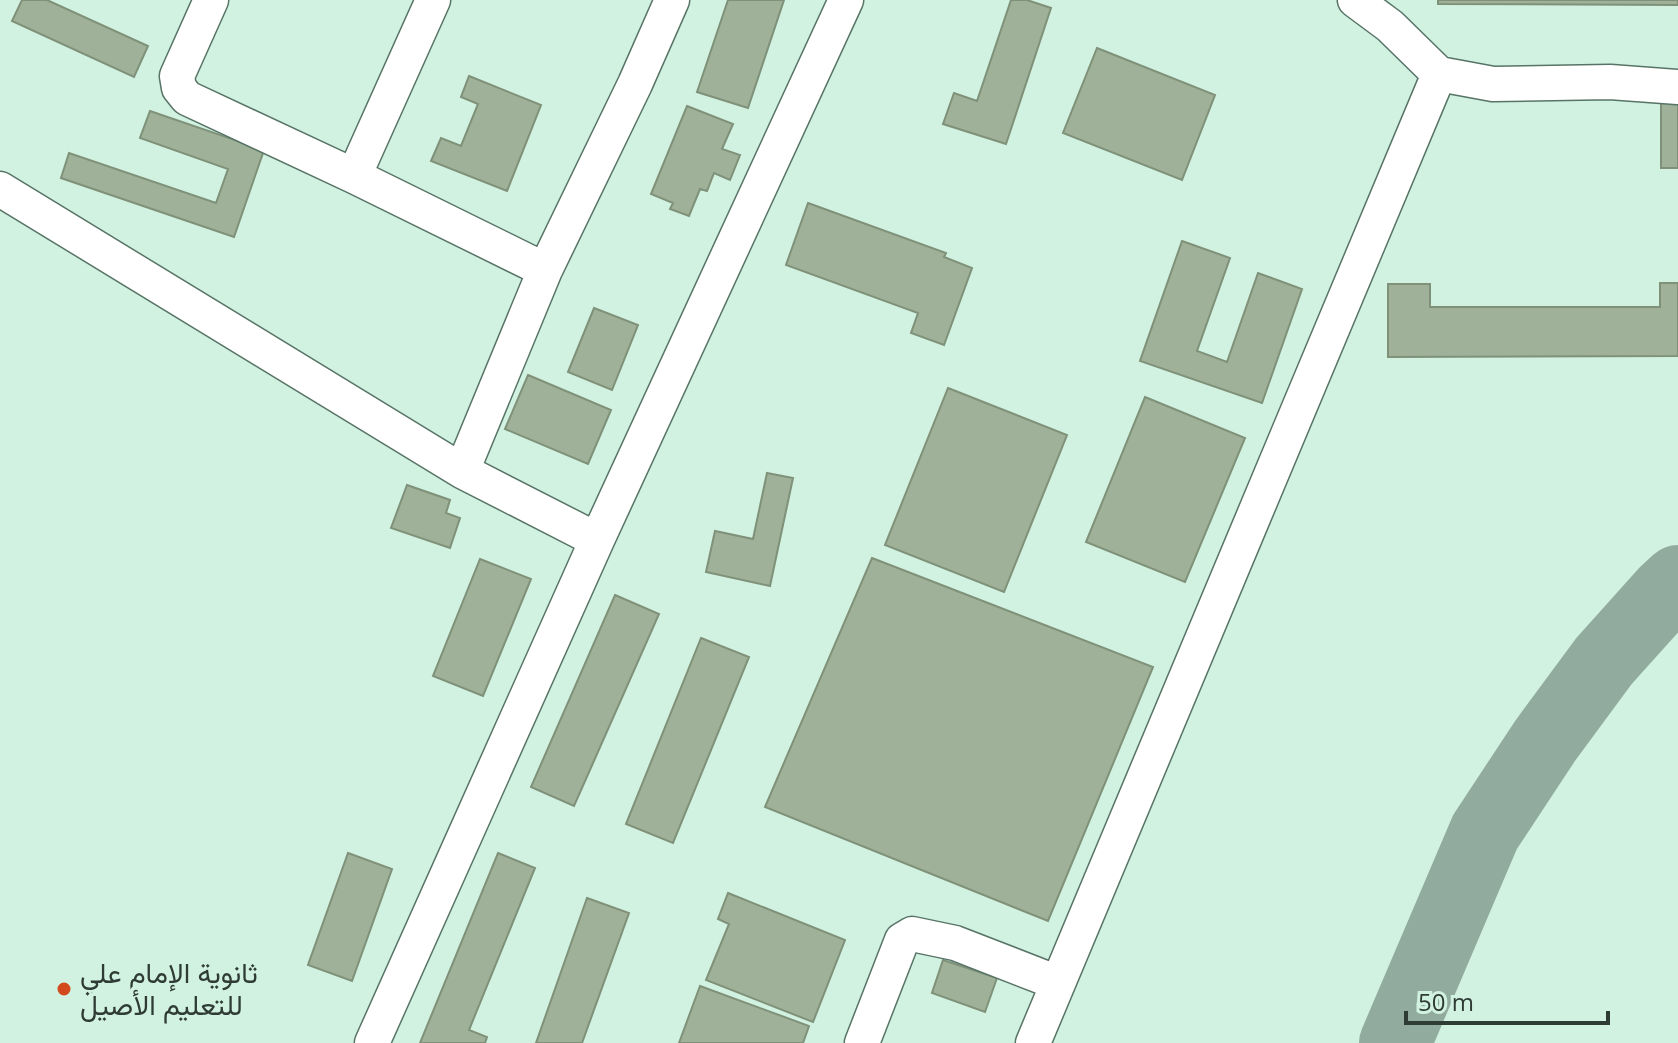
<svg xmlns="http://www.w3.org/2000/svg" width="1678" height="1043" font-family="'Open Sans',Vazirmatn,sans-serif">
<style>
.lines{fill:none;stroke-linecap:round;stroke-linejoin:round}
.taxiway{stroke:#92ab9f;stroke-width:72}
.building{fill:#9fb299;stroke:#7f9179;stroke-width:2}
.minor-casing{stroke:#577466;stroke-width:37}
.minor{stroke:#fff;stroke-width:34}
.poi-dot{fill:#d1491c;stroke:#d1f1e1;stroke-width:3}
.labels{text-anchor:middle;stroke-width:8;stroke-linejoin:round;paint-order:stroke}
.poi-label{font-size:28px;fill:#2f3c36;stroke:#d1f1e1;text-anchor:start}
</style>
<rect width="100%" height="100%" fill="#d1f1e1"/>
<g class="lines">
<!-- taxiway -->
<path class="taxiway" d="M1395,1043L1485,832L1545,741L1604,661L1665,593L1678,581"/>
</g>
<!-- building -->
<path class="building" d="M22,0H47L148,46L134,77L12,21Z
M728,0H784L748,108L697,92Z
M1011,0H1027L1051,8L1006,144L943,124L954,93L977,101Z
M1438,0H1678V5L1438,4Z
M1097,48L1215,95L1182,180L1063,133Z
M469,76L541,105L507,191L431,161L441,138L461,146L478,104L461,97Z
M1661,94H1678V168H1661Z
M687,106L733,124L722,149L740,155L730,180L714,173L707,191L700,189L689,216L670,209L673,203L651,194Z
M150,111L264,150L234,237L61,178L69,153L216,203L228,169L140,138Z
M808,203L946,253L944,257L972,268L944,345L911,333L918,313L786,265Z
M1182,241L1230,258L1197,351L1227,362L1258,273L1302,289L1262,403L1140,361Z
M1660,283H1678V356L1388,357V284H1430V307H1660Z
M594,308L638,325L612,390L568,372Z
M528,375L611,410L588,464L505,429Z
M948,388L1067,435L1004,592L885,545Z
M1145,397L1245,438L1185,582L1086,542Z
M767,473L793,478L770,586L706,572L715,531L753,539Z
M407,485L450,500L446,513L460,518L450,548L391,528Z
M872,558L1153,667L1048,921L765,807Z
M480,559L531,579L483,696L433,676Z
M615,595L659,614L574,806L531,787Z
M701,638L749,657L673,843L626,824Z
M348,853L392,869L352,981L308,965Z
M498,853L535,868L469,1030L487,1037L485,1043H420Z
M728,893L845,940L813,1022L706,980L729,924L718,919Z
M587,898L629,913L582,1043H536Z
M943,960L997,978L985,1012L932,993Z
M700,986L809,1026L803,1043H679Z"/>
<g class="lines">
<defs>
<path id="minor" d="M211,0L177,76L179,88L187,98L354,176L545,270
M1355,0L1390,26L1439,74L1493,84L1610,82L1678,87
M354,176L433,0
M0,189L462,471L597,540
M462,471L545,270L635,84L672,0
M372,1043L597,540L846,0
M862,1043L902,940L912,934L955,943L1058,983
M1033,1043L1439,74"/>
</defs>
<!-- minor casing -->
<use href="#minor" class="minor-casing"/>
<!-- minor -->
<use href="#minor" class="minor"/>
</g>
<!-- markers -->
<circle class="poi-dot" cx="64" cy="989" r="8"/>
<g class="labels">
<!-- poi labels -->
<g class="poi-label">
<text x="80" y="983">ثانوية الإمام علي<tspan x="80" dy="32">للتعليم الأصيل</tspan></text>
</g>
</g>
<!-- scale -->
<path d="M1406 1011v12h202v-12" fill="none" stroke="#2f3c36" stroke-width="4"/>
<text x="1418" y="1011" font-size="24" fill="#2f3c36" stroke="#d1f1e1" stroke-width="6" paint-order="stroke">50 m</text>
</svg>
